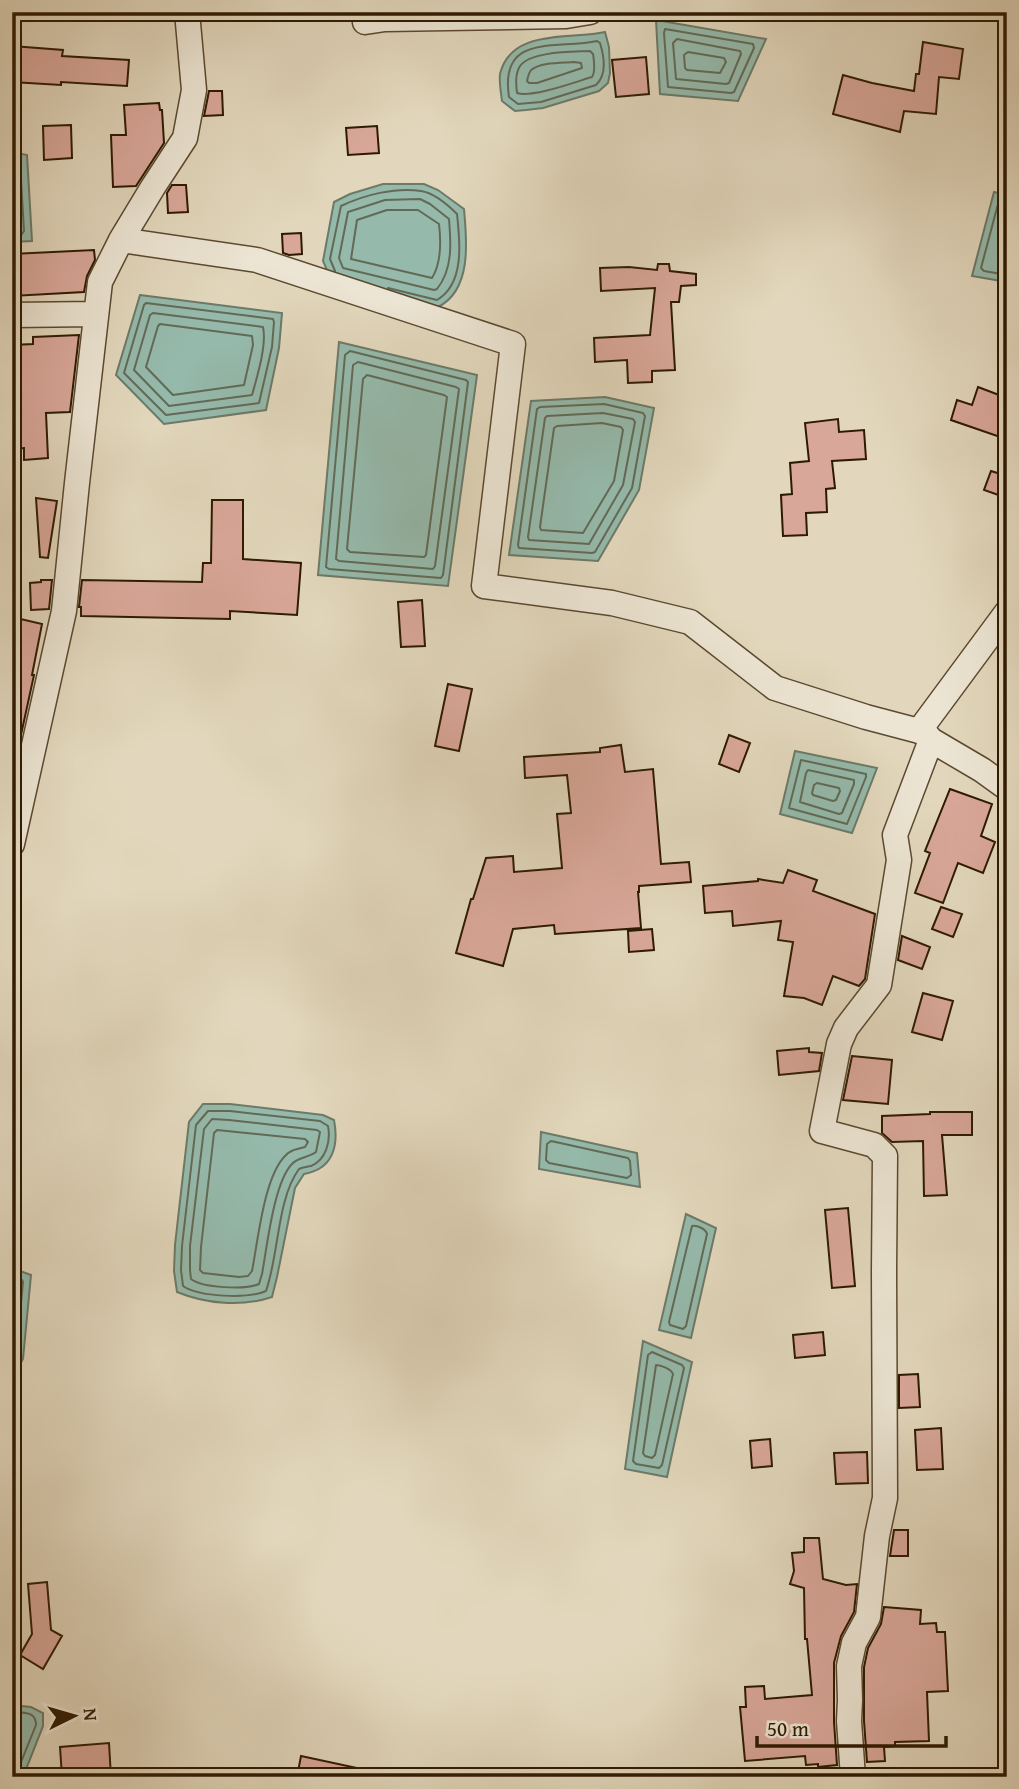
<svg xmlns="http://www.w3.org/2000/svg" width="1019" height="1789" font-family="'Gentium Book Plus',serif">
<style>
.water{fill:#95baac;stroke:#6c7a68;stroke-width:2}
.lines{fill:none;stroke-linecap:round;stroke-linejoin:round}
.shore{stroke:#626a56;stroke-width:2}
.building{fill:#d9a799;stroke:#2e1a01;stroke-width:2}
.street-casing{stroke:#5b4930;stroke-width:27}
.street{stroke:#ece5d3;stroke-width:24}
</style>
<rect width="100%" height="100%" fill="#e2d7bc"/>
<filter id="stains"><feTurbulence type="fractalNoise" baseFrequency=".00286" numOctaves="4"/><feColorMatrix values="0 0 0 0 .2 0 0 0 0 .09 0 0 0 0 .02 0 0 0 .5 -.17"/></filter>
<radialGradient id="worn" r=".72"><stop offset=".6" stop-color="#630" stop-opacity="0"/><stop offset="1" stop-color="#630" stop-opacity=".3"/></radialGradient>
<!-- water -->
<path class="water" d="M656,20L766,39L738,101L660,94Z
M605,32L609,47L610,73L608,83L599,91L543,108L526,110L515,111L502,101C501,93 499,82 500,74C511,28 570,40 605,32Z
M12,152L27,155L32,241L12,242Z
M383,184H424L438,190L464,209C467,241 472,290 438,307L332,282L323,261L334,202L350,194Z
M994,192L1007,195V282L972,276Z
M140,295L282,313L279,348L266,410L164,424L116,375Z
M339,342L477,375L448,586L318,575Z
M605,397L654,408L639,490L598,561L509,555L531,401Z
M795,751L877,768L852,833L780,814Z
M203,1104H230L323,1115L334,1120C339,1146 333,1169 304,1174L295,1188L277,1277L272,1297C242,1307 206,1304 177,1292L174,1271L175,1245L189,1122Z
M541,1132L637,1153L640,1187L539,1169Z
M686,1214L716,1228L691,1338L659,1330Z
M12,1268L31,1275L23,1359L12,1379Z
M643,1341L692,1362L667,1477L625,1469Z
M12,1705L31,1707L43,1713V1726L23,1777H12Z"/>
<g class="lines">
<!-- shore -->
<path class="shore" d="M665,29L753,44L754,48L734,92L731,93L668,87L664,33Z
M677,39L740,51L741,54L729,83L726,84L676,79L673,43Z
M597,41L600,43C604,56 607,75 596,85L541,102L518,104L509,97C499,32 557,50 597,41Z
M590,51L593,54C594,61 596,71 592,77C575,82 532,98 517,93C516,84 515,74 520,66C531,51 573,52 590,51Z
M688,52L724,58L726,62L720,73L687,70L685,68L684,55Z
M574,62L581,63L582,68L537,83H529L527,81C528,77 528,74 531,70C541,62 562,63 574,62Z
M12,159L19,161L20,163L24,231L22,234L12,235
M420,199L430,204L449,219C451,243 453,269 437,289L434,290L343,268L339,258L348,212L385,200Z
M1007,202H1001L998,204L981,268L984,271L1007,275
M387,210H418L439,224C441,241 442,262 432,278L351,259L357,220Z
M335,271L330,259L341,206C364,195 395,187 421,191C434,193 448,205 457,214C460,241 465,284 437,300L388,288
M146,303L273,319L274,322L272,347L259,403L166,415L124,373L144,305Z
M153,313L263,327C267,345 257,377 252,395L169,406L134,370L150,315Z
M160,324L252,336L253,345L244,385L173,395L146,367L158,326Z
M350,351L466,380L468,382L443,575L441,578L329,569L326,567L345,355Z
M358,362L456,387L459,389L435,566L433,569L339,561L336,559L353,365Z
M367,375L444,395L447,397L426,555L424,557L350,552L347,549L363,379Z
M604,404L643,413L645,416L632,488L595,552L592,553L519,548L518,545L537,409L540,407Z
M603,413L633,419L635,422L623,485L589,544L529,540L528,537L545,418L547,416Z
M602,423L621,427L623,430L614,481L583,533L541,530L540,527L554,428L557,426Z
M801,760L866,774V777L847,824L789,808Z
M808,770L854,780V784L842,813L839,814L800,802L806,773Z
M817,783L839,788L840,791L836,800L833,801L813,795L812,793L814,785Z
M208,1111H230L320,1121L328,1126C331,1141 326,1160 311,1166C307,1167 303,1167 299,1169C277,1199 279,1254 266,1291C248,1299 199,1297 183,1286L181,1270L182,1246L196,1125Z
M212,1119L229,1120L317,1130L320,1132L316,1152C308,1158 298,1157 292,1164C274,1182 267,1247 262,1274L259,1284C246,1290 202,1288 191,1279L190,1270V1246L204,1129Z
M217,1130L305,1139L308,1142L305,1147C297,1149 290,1150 285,1156C264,1177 258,1241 252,1271L248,1276L239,1277L203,1273L200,1270L201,1247L214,1133Z
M551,1141L628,1158L630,1161L631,1175L627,1178L549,1163L546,1160L547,1144Z
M692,1226C697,1225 706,1229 707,1234L686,1326L683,1329L670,1325L669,1322Z
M12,1276L22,1280L23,1282L16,1357L12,1364
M652,1352L682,1365L684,1368L662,1465L659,1468L636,1464L633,1461L648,1355Z
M656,1365C661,1365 671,1369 673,1374L655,1455L652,1458L645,1456L643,1453Z
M12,1712C24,1713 36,1711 36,1725L17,1772V1777"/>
</g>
<!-- building -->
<path class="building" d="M923,42L963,49L959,79L939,77L936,114L904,111L900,132L833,114L843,75L872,83L914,91L916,74H919Z
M12,46L63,50L62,56L129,60L127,86L61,82V85L12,82Z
M646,57L649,94L616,97L612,60Z
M209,91H222L223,115L204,116Z
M159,103L160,110H162L164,143L136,186L113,187L111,135H126L124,105Z
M71,125L72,158L44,160L43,126Z
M377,126L379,153L348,155L346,128Z
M172,185H186L188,212L168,213L167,193Z
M301,233L302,254L289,255L283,253L282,234Z
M94,250L95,260L87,276L84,292L12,296V254Z
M658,264H669L670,271L696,274V285L681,286L679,302H671L675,370L652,371V382L628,383L627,360L595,362L594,338L650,335L655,288L601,291L600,268L629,267L657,270Z
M79,335L70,412L46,413L48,458L24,460V448L12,449V417L17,416L15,367H12V345L33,344V337Z
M978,387L1007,398V427L1003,438L951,420L957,400L972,405Z
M838,419L839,432L864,430L866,459L832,461L835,488L826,489L827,512L806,513L807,535L783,536L781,495L792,494L790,463L809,461L805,423Z
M991,471L1007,476V498L984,490Z
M36,498L57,501L48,558L40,557Z
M212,500H243V559L301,563L297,615L230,611V619L81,616V607H79L82,580L202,582L203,563H211Z
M41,580H52L49,609L31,610L30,583L41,582Z
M422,600L425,646L401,647L398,602Z
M12,617L42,624L32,675H34L19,744L12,743Z
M448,684L472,689L459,751L435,746Z
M729,735L750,743L739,772L719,764Z
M621,745L625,772L653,769L661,864L689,862L691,882L639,886V892H638L641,928L555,934L554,925L513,929L503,966L456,953L471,899H473L486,858L513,856L514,872L562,868L557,814L571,813L567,775L525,778L524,757L600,752V748Z
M950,789L992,804L981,836L995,842L983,873L958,863L943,903L915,893L930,853L925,851Z
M788,870L817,880L813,891L875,914L865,979L859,986L833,976L822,1005L804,998L784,996L793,942L778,940L781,921L733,926L732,911L705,913L703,886L758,881V879L783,883Z
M941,907L962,914L953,937L932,929Z
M652,929L654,950L629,952L628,931Z
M902,936L930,947L922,969L898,960Z
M923,993L953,1001L942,1040L912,1032Z
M809,1048V1052L822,1053L819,1071L779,1075L777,1051Z
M852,1056L892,1060L888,1104L843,1100Z
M930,1112H972V1135H942L947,1195L924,1196L923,1141L892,1142L882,1133V1116L930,1114Z
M848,1208L855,1286L832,1288L825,1210Z
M823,1332L825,1355L795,1358L793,1335Z
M918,1374L920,1407L899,1408V1375Z
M941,1428L943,1469L917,1470L915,1430Z
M770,1439L772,1466L752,1468L750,1441Z
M867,1452L868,1483L836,1484L834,1453Z
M894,1530H908V1556H890Z
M804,1538H819L823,1579L846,1585L857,1584L854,1612L841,1636L834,1663V1722L837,1765L818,1767V1764L806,1765L805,1756L745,1761L740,1707H746L745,1687L764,1686L765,1699L812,1695L807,1639H805L804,1588L790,1584L794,1571L792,1553L804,1552Z
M47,1582L51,1630L62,1636L43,1669L20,1655L32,1634L28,1584Z
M884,1607L921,1610L920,1624L936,1623L937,1632H945L948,1691L927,1692L929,1741L895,1742V1746L884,1747L885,1761L867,1762L864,1721V1667L868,1648L881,1624Z
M109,1743L111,1777H62L60,1747Z
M301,1756L357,1768L356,1777H297Z"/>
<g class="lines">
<defs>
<path id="street" d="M365,22L385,19L566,16L590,12
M121,240L257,260L513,344L484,586L612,603L690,622L775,688L866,717L919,731L926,734L931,740L982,770L1007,788
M12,315L96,314
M919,731L1007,612
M12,844L64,611L77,483L100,282L121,240L153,187L185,138L194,90L187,12
M853,1777L849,1721L850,1700L849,1666L854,1643L868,1617L877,1536L885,1498L884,1271L885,1156L874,1145L822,1131L839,1044L846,1028L879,985L899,860L895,835L931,740"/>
</defs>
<!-- street casing -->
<use href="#street" class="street-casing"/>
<!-- street -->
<use href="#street" class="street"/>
</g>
<!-- margin -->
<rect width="1019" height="1789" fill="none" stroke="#e2d7bc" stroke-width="42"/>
<rect x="14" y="14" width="991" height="1761" fill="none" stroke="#2e1a01" stroke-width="3.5"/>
<rect x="21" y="21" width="977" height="1747" fill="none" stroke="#2e1a01" stroke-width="2"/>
<!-- north arrow -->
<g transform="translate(74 1716) rotate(85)" stroke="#ece5d3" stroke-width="5" paint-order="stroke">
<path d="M0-5L12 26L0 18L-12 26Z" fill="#2e1a01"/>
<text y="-10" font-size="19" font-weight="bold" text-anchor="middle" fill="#2e1a01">N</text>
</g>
<!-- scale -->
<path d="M757 1736v10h189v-10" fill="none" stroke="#2e1a01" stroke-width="3.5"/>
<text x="767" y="1736" font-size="21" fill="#2e1a01" stroke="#ece5d3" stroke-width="5" paint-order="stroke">50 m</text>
<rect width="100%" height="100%" filter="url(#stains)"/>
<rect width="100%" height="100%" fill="url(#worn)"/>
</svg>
